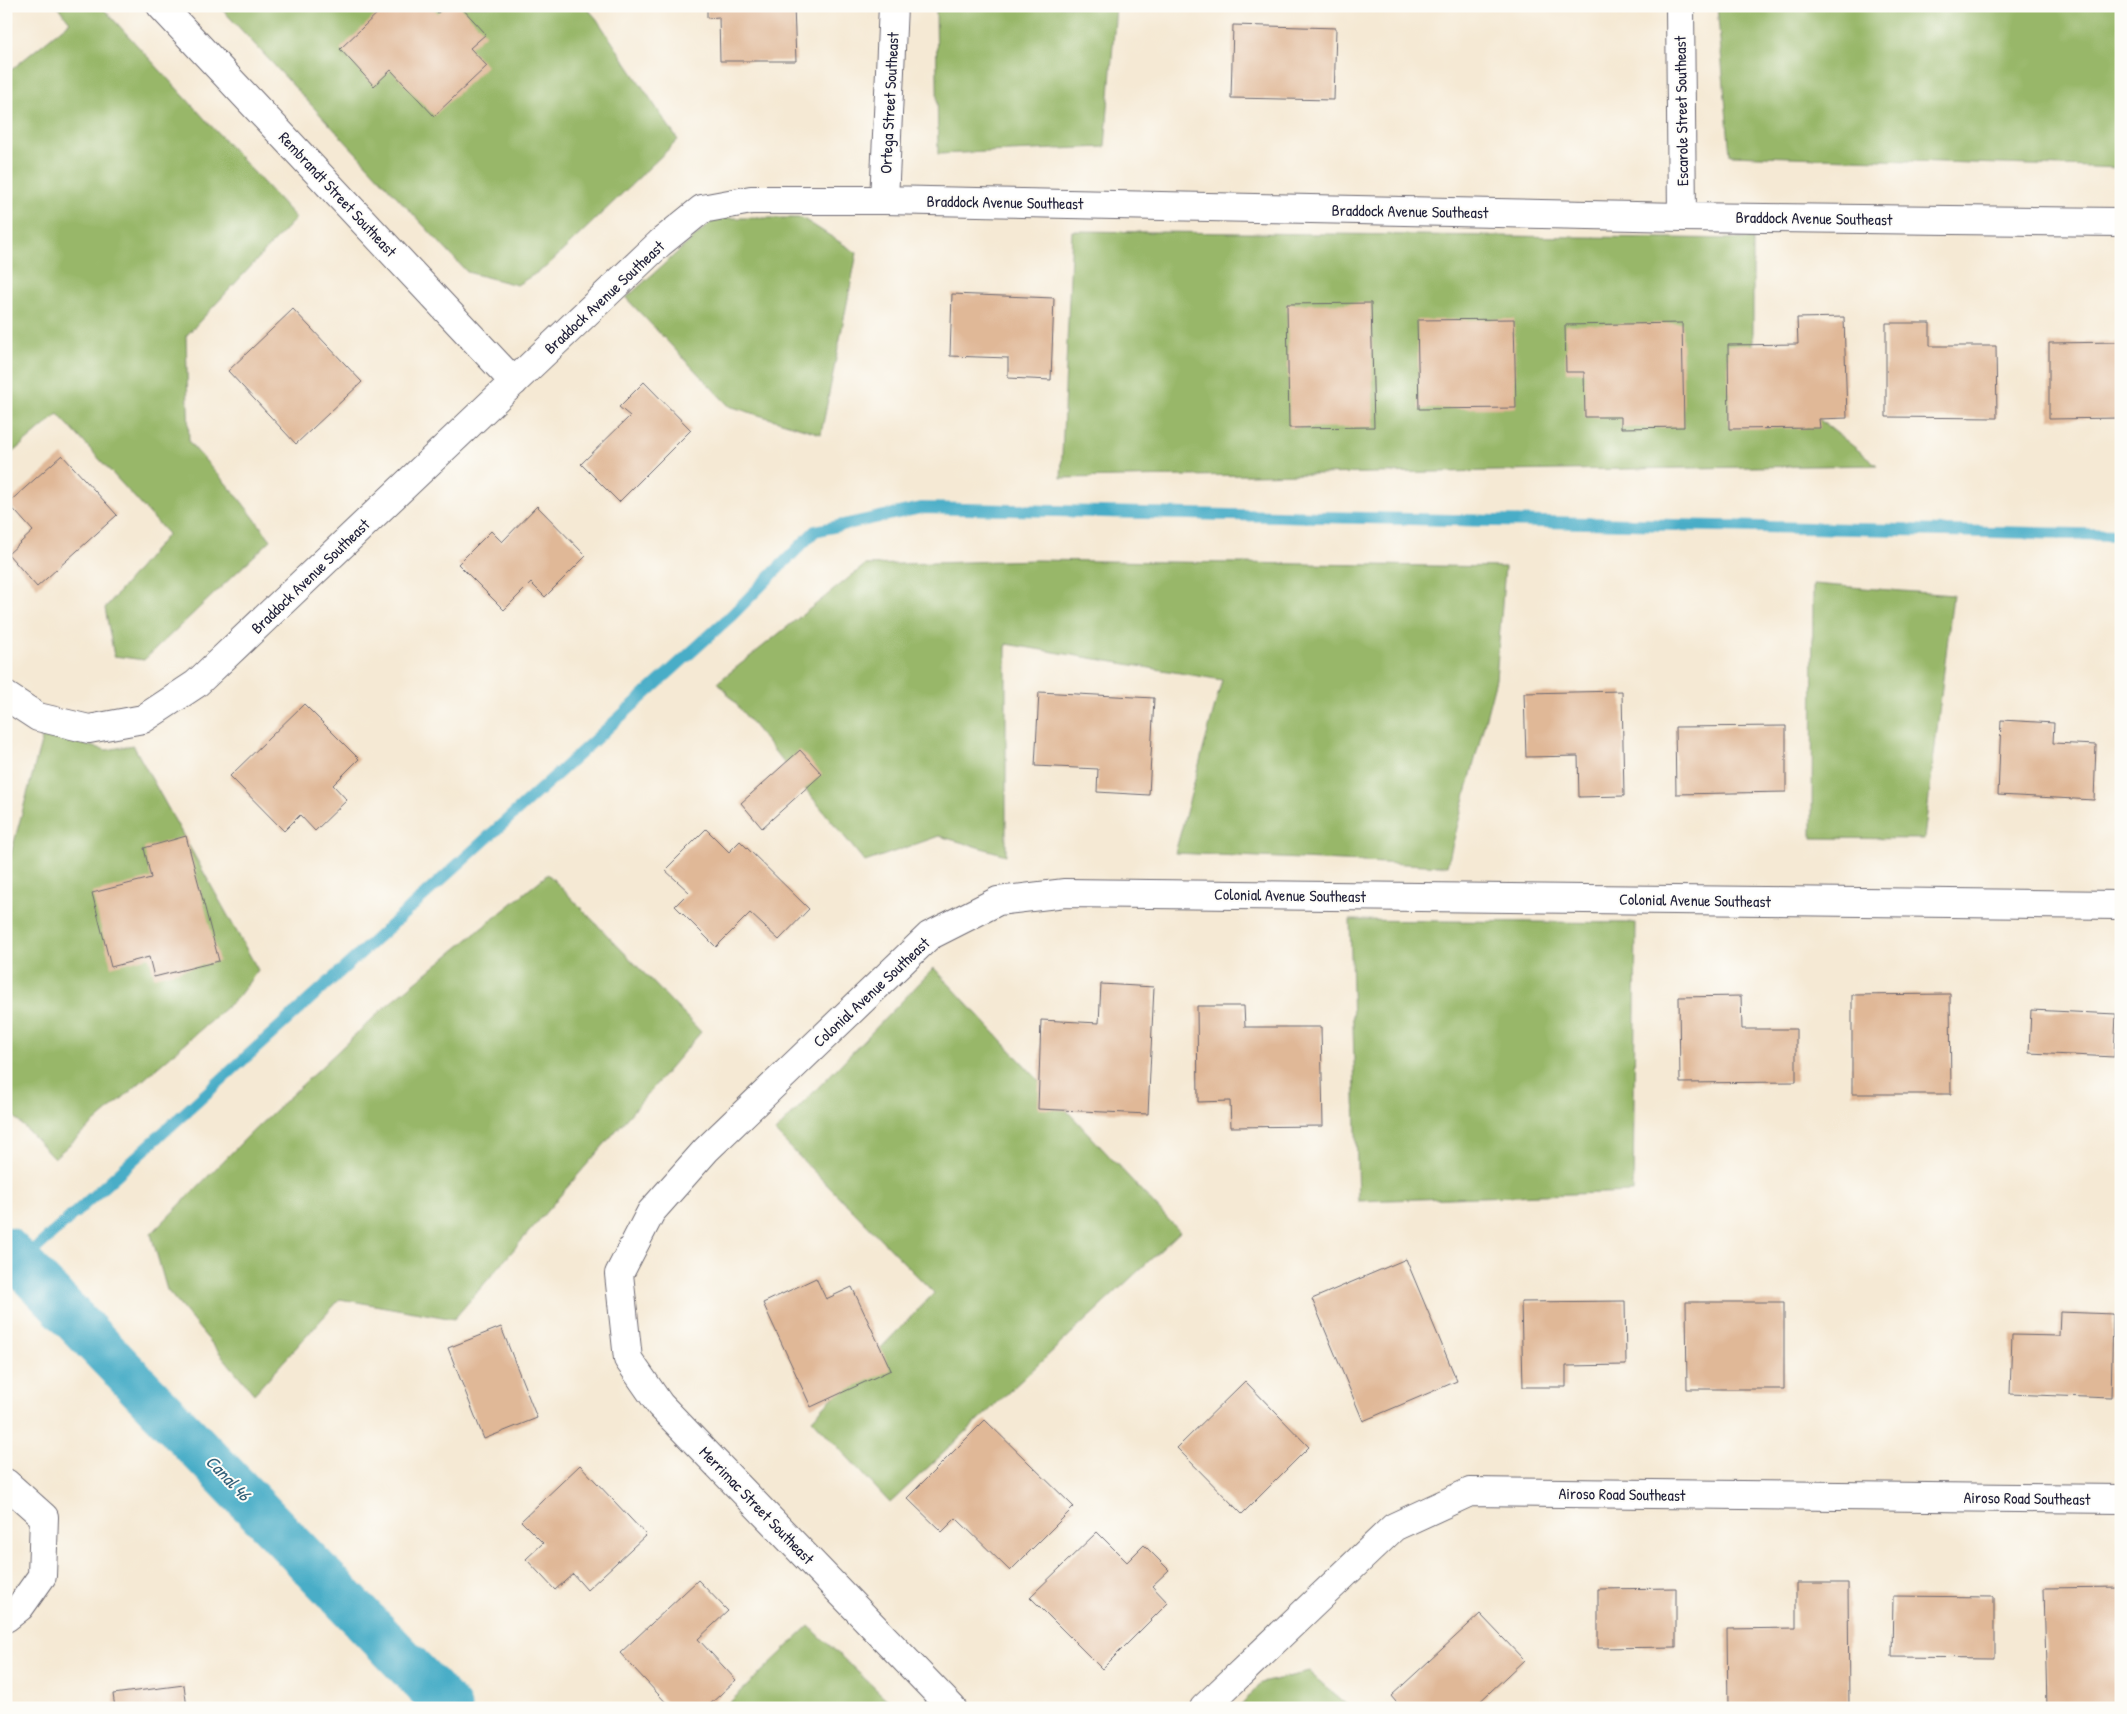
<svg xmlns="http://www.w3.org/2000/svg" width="2127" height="1714" font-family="'Patrick Hand',sans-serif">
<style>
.forest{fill:#98b769;stroke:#5d6c52}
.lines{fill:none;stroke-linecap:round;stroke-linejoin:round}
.stream{stroke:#48adc7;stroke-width:12}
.canal{stroke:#48adc7;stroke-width:45}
.building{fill:#e0b897}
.minor-casing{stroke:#6c6871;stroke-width:30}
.minor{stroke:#fff;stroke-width:28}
.labels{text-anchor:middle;stroke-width:4;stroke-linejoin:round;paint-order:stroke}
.street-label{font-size:16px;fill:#22223b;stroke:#fdfcf7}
.water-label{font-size:18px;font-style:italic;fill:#33617a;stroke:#fdfcf7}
</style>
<rect width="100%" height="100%" fill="#fdfcf7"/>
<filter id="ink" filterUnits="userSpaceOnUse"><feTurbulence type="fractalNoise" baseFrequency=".02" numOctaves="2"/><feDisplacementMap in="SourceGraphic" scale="10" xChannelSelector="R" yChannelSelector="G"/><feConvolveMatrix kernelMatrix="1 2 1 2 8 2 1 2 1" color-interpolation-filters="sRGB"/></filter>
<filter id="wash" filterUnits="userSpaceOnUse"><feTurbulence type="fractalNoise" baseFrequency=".0096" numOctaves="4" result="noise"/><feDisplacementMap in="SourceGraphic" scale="20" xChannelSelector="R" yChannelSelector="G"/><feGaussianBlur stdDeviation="1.12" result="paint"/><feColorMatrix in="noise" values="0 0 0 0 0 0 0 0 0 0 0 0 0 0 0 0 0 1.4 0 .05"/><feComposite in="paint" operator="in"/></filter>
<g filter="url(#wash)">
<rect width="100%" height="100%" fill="#f5e9d4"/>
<!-- forest -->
<path class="forest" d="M57,6H101L296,218L186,336L189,442L238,497L271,540L144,660L114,656L105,608L168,534L58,414L6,458V74L70,22Z
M219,6H585L596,18L678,140L546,267L517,285L467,272Z
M936,6H1116L1105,147L938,154Z
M1717,6H2121V168L1730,155Z
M716,218H802L857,253L821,434L729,406L626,298Z
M1072,231L1753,239V367L1877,465L1061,478Z
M1036,560L1505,567L1496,679L1447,866L1175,853L1222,680L1006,644V855L939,836L865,862L718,682L865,565Z
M1813,584L1953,595L1924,839L1812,838Z
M43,735L107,750L133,745L258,970L238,997L54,1158L6,1108V872Z
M548,874L701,1032L454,1319L340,1299L254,1394L167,1290L151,1234L252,1132L386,1006Z
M1350,920L1636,923L1633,1192L1358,1201Z
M934,968L1180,1232L890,1503L812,1419L934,1293L775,1132Z
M809,1626L896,1708H724Z
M1309,1672L1350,1708H1239L1261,1683Z"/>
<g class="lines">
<!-- stream -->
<path class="stream" d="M20,1263L732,615L815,531L921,508L2121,535"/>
<!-- canal -->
<path class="canal" d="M6,1249L449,1708"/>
</g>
<g id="blocks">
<!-- building -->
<path class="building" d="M385,6H432L438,13L445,6H460L486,34L470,48L487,66L434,116L391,70L374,86L340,49Z
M707,6H794L796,61H720L719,17L707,18Z
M1233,25L1336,28L1334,100L1231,98Z
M952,294L1054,298L1051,380L1008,378V358L950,356Z
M1371,303L1374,427L1289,428L1287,304Z
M293,309L362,382L296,444L228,371Z
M1844,317L1847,418L1819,419L1820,428L1729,429L1728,345L1798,344L1797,318Z
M1514,319L1516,408L1419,409L1417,320Z
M1682,323L1684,427L1621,428V417H1585L1584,372H1566L1565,325Z
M1886,323H1930V346H1996L1997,418L1886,417Z
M2121,342V418L2049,419V343Z
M644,382L691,430L619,502L581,464L630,416L619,407Z
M62,455L117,515L37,587L8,554L33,531L8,503Z
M537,506L586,556L545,597L531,583L504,610L458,564L491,531L502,542Z
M1622,691L1624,796L1579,797L1578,756L1526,757L1524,693Z
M1039,692L1154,698L1149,795L1097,792L1098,769L1035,766Z
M304,704L359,759L333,785L347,800L315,831L300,815L284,831L230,776Z
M2001,720L2054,723L2053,743L2096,745L2094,800L1998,795Z
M1786,726V792L1676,794L1675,727Z
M800,750L822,774L762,828L741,803Z
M706,829L729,852L740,841L809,909L779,940L750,913L716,947L675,906L689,892L665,870Z
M186,836L219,961L154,977L149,957L111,967L92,893L151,878L144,848Z
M1101,984L1154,987L1148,1114L1038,1109L1041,1020L1099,1023Z
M1950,994L1951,1094H1852V995Z
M1741,996L1742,1029H1796V1082L1680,1083L1679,997Z
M1197,1006H1244L1245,1027H1321L1323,1126L1231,1127L1230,1101L1198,1102Z
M2031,1010L2116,1014L2114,1057L2029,1053Z
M1406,1259L1457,1381L1363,1421L1312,1299Z
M816,1278L826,1299L852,1287L891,1370L811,1407L763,1303Z
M1625,1301L1626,1365L1566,1366V1387H1523L1521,1302Z
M1686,1302H1784V1389H1687Z
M2060,1312L2113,1314L2111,1398L2010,1394L2012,1335L2059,1336Z
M501,1327L537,1418L484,1439L448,1348Z
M1245,1381L1309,1447L1242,1514L1177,1448Z
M985,1420L1074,1507L1010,1571L956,1518L942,1532L907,1498Z
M580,1465L646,1535L587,1590L573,1574L555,1590L526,1559L543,1543L521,1521Z
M1097,1532L1127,1562L1144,1545L1169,1570L1152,1586L1168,1603L1102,1669L1030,1597Z
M698,1580L728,1611L698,1639L736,1680L706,1708H671L620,1653Z
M1796,1583H1848L1849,1708H1728L1727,1629L1796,1628Z
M2121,1587V1708H2047L2044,1588Z
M1676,1588V1647L1598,1648V1589Z
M1893,1596L1994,1597V1658L1892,1657Z
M1480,1614L1524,1660L1473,1708H1401L1391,1696Z
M184,1685L187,1708H115L113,1694Z"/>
</g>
</g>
<g filter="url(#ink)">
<use href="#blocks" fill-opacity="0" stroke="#6c6871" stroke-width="1"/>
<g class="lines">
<defs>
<path id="minor" d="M161,6L514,382
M1680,6L1682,217
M884,200L893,6
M6,696L38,717L89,729L143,719L196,684L660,243L702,209L751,200H884L1682,217L2121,222
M6,1483L44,1517L42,1576L20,1607L6,1618
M952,1708L660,1405L628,1359L619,1274L651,1212L706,1150L929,936L998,901L1065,893L2121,905
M1204,1708L1394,1527L1470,1492L2121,1499"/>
</defs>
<!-- minor casing -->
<use href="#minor" class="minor-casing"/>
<!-- minor -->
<use href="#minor" class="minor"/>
</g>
</g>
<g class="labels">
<!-- street labels -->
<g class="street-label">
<text transform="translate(889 103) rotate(-87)" y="6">Ortega Street Southeast</text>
<text transform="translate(1681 111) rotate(-91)" y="6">Escarole Street Southeast</text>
<text transform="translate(338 194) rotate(47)" y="6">Rembrandt Street Southeast</text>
<text transform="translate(1005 202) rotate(1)" y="6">Braddock Avenue Southeast</text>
<text transform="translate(1410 211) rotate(1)" y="6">Braddock Avenue Southeast</text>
<text transform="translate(1814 218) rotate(1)" y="6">Braddock Avenue Southeast</text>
<text transform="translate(604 297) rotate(-43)" y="6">Braddock Avenue Southeast</text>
<text transform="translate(310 576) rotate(-44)" y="6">Braddock Avenue Southeast</text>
<text transform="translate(1290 895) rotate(1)" y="6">Colonial Avenue Southeast</text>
<text transform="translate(1695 900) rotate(1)" y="6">Colonial Avenue Southeast</text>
<text transform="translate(871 992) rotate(-43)" y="6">Colonial Avenue Southeast</text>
<text transform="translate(1622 1494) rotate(1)" y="6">Airoso Road Southeast</text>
<text transform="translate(2027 1498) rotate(1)" y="6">Airoso Road Southeast</text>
<text transform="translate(757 1505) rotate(46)" y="6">Merrimac Street Southeast</text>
</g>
<!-- water labels -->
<g class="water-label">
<text transform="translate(228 1478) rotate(46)" y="6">Canal 46</text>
</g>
</g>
<!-- margin -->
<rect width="2127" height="1714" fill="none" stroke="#fdfcf7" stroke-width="25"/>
</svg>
